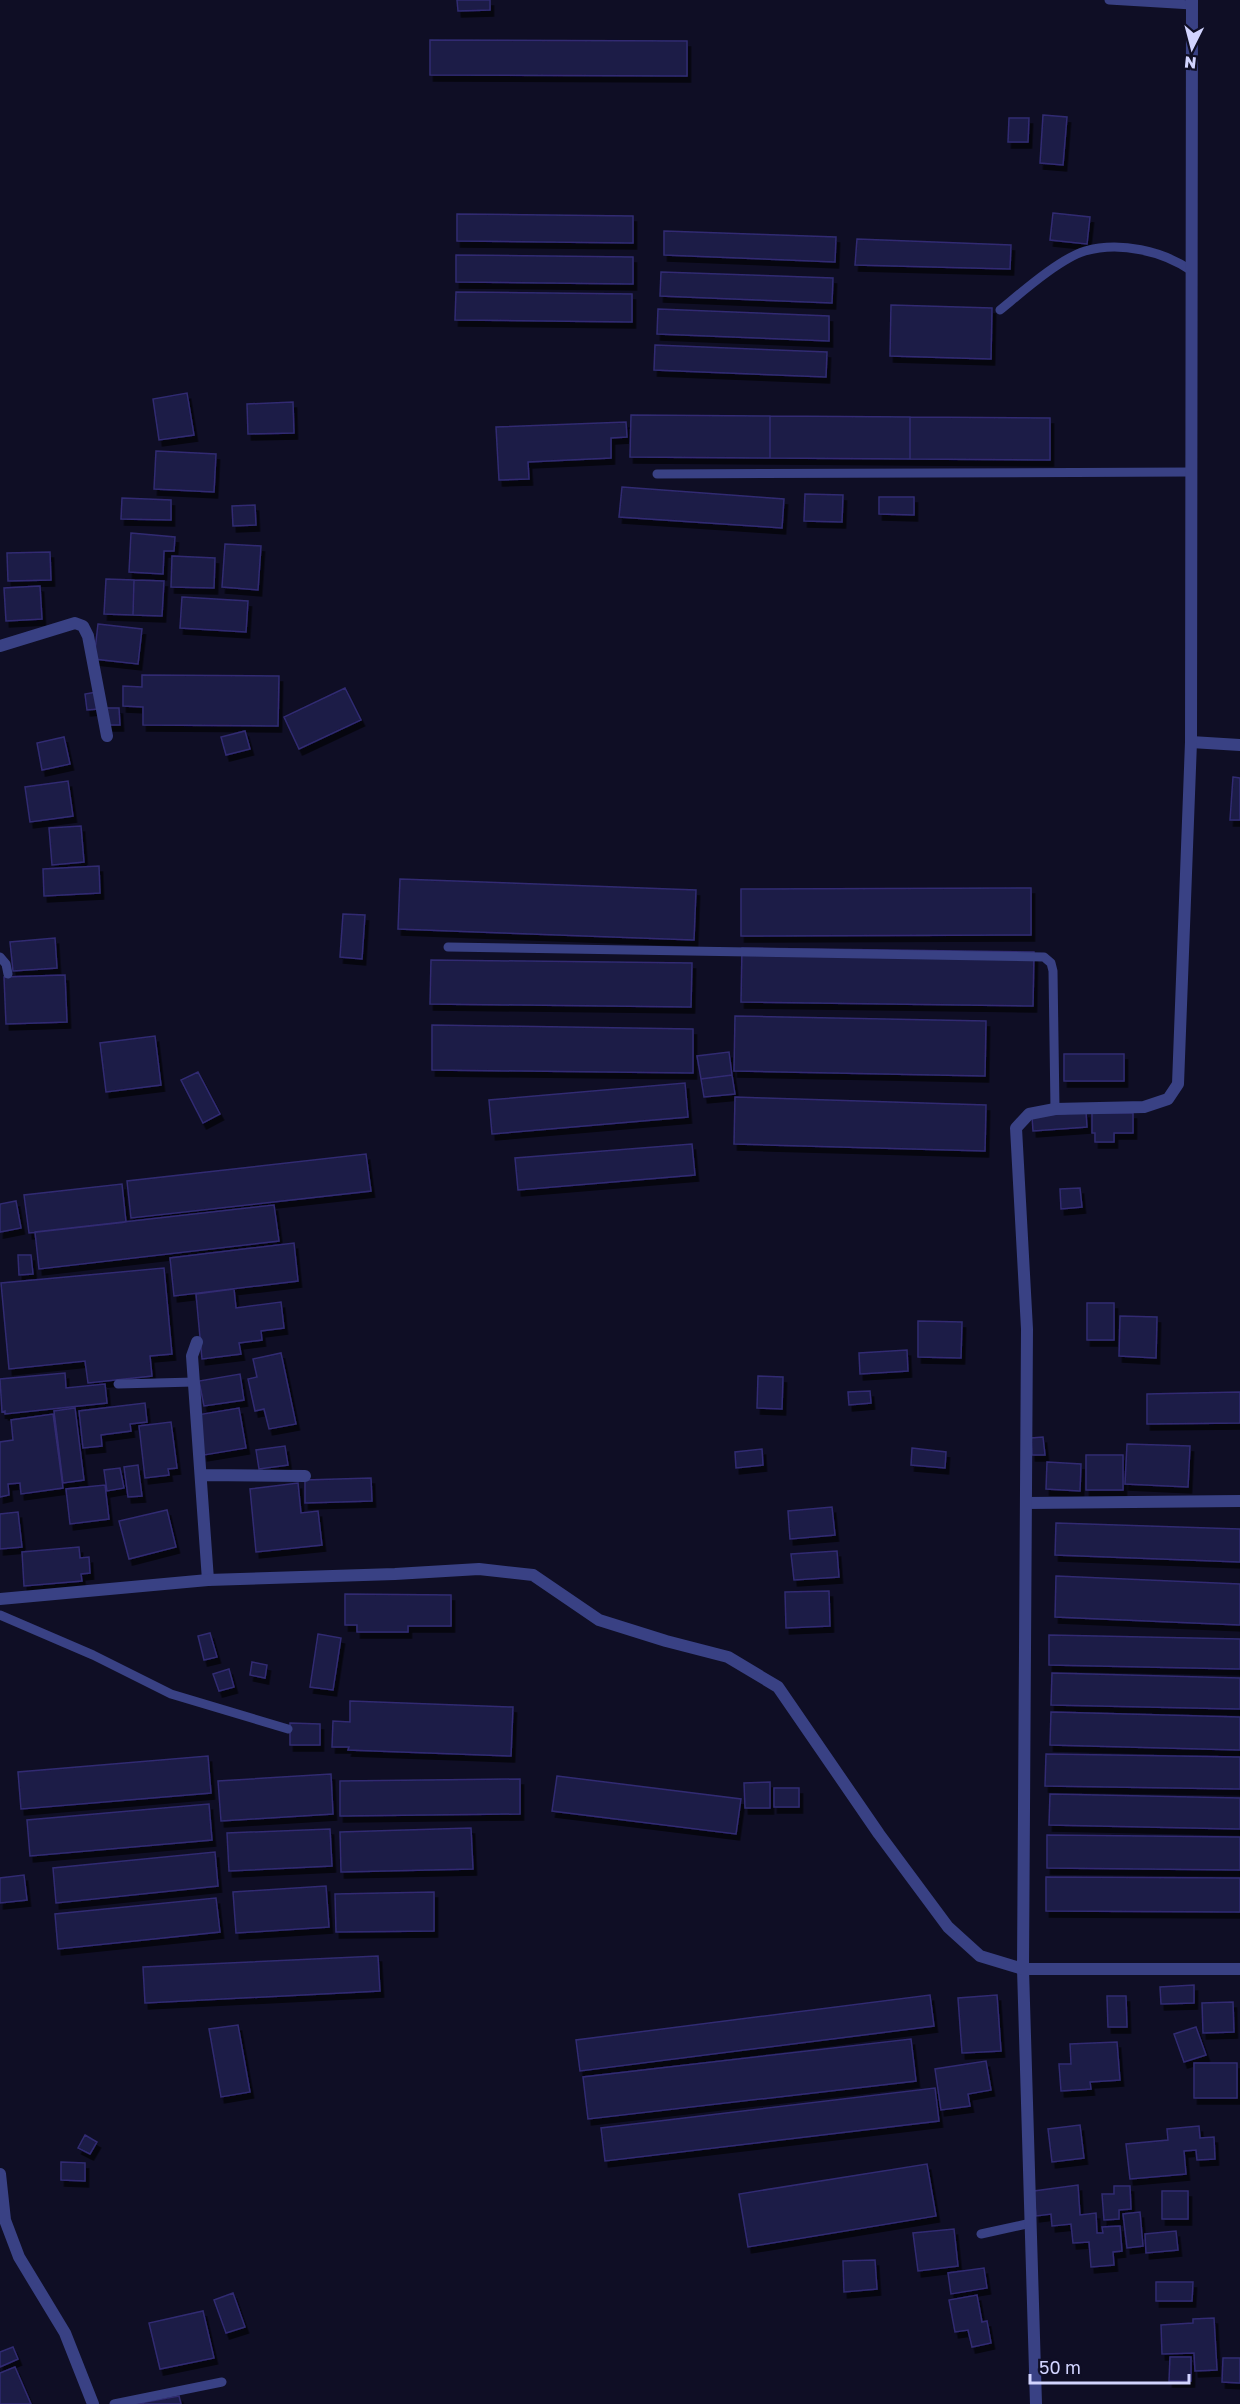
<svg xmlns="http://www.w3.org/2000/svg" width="1240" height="2404" font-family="'Golos Text',sans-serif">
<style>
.building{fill:#1d1a46;stroke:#302c72;stroke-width:1.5;filter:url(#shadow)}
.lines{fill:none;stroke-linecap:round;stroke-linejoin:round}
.service{stroke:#394184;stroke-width:9}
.minor{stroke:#394184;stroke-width:12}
.tertiary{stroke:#394184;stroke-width:12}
</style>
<defs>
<filter id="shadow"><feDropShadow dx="3.5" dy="6" stdDeviation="0" flood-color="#0009"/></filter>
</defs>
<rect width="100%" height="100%" fill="#0f0e25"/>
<!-- building -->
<path class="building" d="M457,0H490V10L458,11Z
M430,40L687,41V76L430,75Z
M1043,115L1067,117L1063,165L1040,163Z
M1009,118H1029L1028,142H1008Z
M1053,213L1090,217L1087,244L1050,240Z
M457,214L633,216V243L457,241Z
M664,231L836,237L835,262L664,255Z
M857,239L1011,245L1010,269L855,265Z
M456,255L633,257V284L456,282Z
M661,272L833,278L832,303L660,296Z
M456,292L632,294V322L455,320Z
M891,305L992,308L991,359L890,356Z
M658,309L829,316V341L657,334Z
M655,345L827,352L826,377L654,370Z
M187,393L194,435L159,440L153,399Z
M293,402L294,433L248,434L247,404Z
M631,415L770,416V458L630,457Z
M770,416L910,417V459L770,458Z
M910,417L1050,418V460L910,459Z
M626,422L627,437L611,438V458L528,462L529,479L499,480L496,427Z
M156,451L216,454L214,492L154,489Z
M622,487L784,499L782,528L619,517Z
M805,494L843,495L842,522L804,521Z
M879,497H914V515L879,514Z
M122,498L171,500V520L121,519Z
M255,505L256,525L233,526L232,506Z
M131,533L175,537L174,551H164L163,574L129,572Z
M225,544L261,546L258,590L222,587Z
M50,552L51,580L8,581L7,553Z
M172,556L215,558L214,588L171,587Z
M106,579L134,580L133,615L104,614Z
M134,580L164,581L162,616L133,615Z
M40,586L42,619L6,621L4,588Z
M182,597L248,601L246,632L180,628Z
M98,624L142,629L138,664L94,659Z
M142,675L279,676L278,726L143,725V707L123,706V686L142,687Z
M345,688L361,720L299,749L284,717Z
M97,692L98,709L87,710L85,694Z
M105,708H119L120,725H106Z
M245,731L250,749L226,755L221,737Z
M64,737L70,764L42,770L37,743Z
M1233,777L1240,778V820H1230Z
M68,781L73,816L30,822L25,787Z
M81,826L84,862L52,865L49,828Z
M99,866L100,893L44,896L43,869Z
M400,879L696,890L694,940L398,929Z
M1031,888V935L741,936V889Z
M343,914L365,915L362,959L340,957Z
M55,938L57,968L13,971L10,942Z
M742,948L1034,952L1033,1006L741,1002Z
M431,960L692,963L691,1007L430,1004Z
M65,975L67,1022L6,1024L4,977Z
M735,1016L986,1021L985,1076L734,1071Z
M432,1025L693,1029V1073L432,1070Z
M155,1036L161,1085L106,1092L100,1043Z
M729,1052L732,1075L701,1079L697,1056Z
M1064,1054H1124V1081H1064Z
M198,1072L220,1114L203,1123L181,1080Z
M732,1075L735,1094L704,1097L701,1079Z
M685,1083L688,1117L492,1134L489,1100Z
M735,1097L986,1105L985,1151L734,1144Z
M1086,1112L1087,1127L1033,1131L1032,1116Z
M1092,1113H1133V1133H1114V1142H1095V1133H1092Z
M692,1144L695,1175L518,1190L515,1158Z
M366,1154L371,1191L131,1218L127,1181Z
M122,1184L126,1222L29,1233L24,1195Z
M1080,1188L1082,1207L1061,1209L1060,1189Z
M16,1201L21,1228L0,1232V1204Z
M274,1205L279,1241L39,1269L35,1232Z
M294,1243L298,1281L174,1296L170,1258Z
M18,1255H31L33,1274L19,1275Z
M164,1268L172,1354L150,1356L152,1376L88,1383L85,1361L9,1369L1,1283Z
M234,1289L236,1308L281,1302L284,1328L261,1331L262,1340L239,1343L241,1354L202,1359L196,1294Z
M1087,1303H1114V1340H1087Z
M1120,1316L1157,1317L1156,1358L1119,1356Z
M918,1321L962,1322L961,1358L918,1357Z
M907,1350L908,1371L860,1374L859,1353Z
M281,1353L296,1424L269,1429L264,1409L255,1411L248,1379L257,1377L253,1359Z
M65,1373L66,1388L105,1384L107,1403L5,1414V1411L2,1412L0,1379Z
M240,1374L244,1400L204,1406L199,1381Z
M758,1376L783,1377L782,1409L757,1408Z
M870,1391L871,1403L849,1405L848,1392Z
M1240,1392V1423L1147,1424V1394Z
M145,1403L147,1422L130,1424L131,1431L101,1435L102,1446L83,1448L79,1411Z
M75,1408L84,1480L63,1483L54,1411Z
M239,1408L246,1448L204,1455L197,1415Z
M53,1414L63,1488L21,1494L20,1483L8,1484L9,1495L0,1497V1442L13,1440L11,1420Z
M171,1422L177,1468L168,1469L169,1475L145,1478L139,1426Z
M1043,1437L1045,1455H1032L1031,1438Z
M1127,1444L1190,1446L1188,1487L1125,1484Z
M285,1446L288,1465L259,1469L256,1450Z
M912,1448L946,1452L945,1468L911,1465Z
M762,1449L763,1465L736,1468L735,1452Z
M1086,1455H1123V1490H1086Z
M1047,1462L1081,1464L1080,1491L1046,1489Z
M138,1465L142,1496L128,1497L124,1467Z
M120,1468L124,1488L107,1491L104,1470Z
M371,1478L372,1501L305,1503V1480Z
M298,1483L301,1513L318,1511L322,1545L256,1552L250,1489Z
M105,1485L109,1519L70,1524L66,1489Z
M832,1507L835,1535L790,1539L788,1511Z
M167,1510L176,1547L129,1559L119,1521Z
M18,1512L22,1547L0,1549V1514Z
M1056,1523L1240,1529V1562L1055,1555Z
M79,1547L80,1558L89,1557L90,1573L81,1574L82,1581L24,1586L22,1552Z
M837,1551L839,1577L794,1580L791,1554Z
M1056,1576L1240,1584V1625L1055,1617Z
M829,1591L830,1626L786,1628L785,1592Z
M345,1594L451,1595V1626H408V1632H357V1625H345Z
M210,1633L217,1657L204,1660L198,1636Z
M318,1634L341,1638L333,1690L310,1687Z
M1049,1635L1240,1639V1669L1049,1665Z
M252,1662L267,1665L265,1678L250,1675Z
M229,1669L234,1687L219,1691L213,1674Z
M1052,1673L1240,1678V1709L1051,1705Z
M350,1701L513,1707L511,1756L348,1750L349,1747H332L333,1721L350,1722Z
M1051,1712L1240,1717V1750L1050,1745Z
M290,1723L320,1724V1745H290Z
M1046,1754L1240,1757V1789L1045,1786Z
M208,1756L211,1793L21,1809L18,1772Z
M331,1774L333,1814L221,1821L218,1781Z
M557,1776L741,1799L736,1834L552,1811Z
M520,1779V1814L340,1816V1781Z
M770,1782V1808H745L744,1783Z
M774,1788H799V1807H774Z
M1050,1794L1240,1798V1829L1049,1825Z
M209,1804L212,1840L30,1856L27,1820Z
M471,1828L473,1869L341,1872L340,1832Z
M330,1829L332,1866L229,1871L227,1833Z
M1047,1835L1240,1837V1870L1047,1868Z
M215,1852L218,1886L56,1903L53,1868Z
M24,1875L27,1900L0,1903V1878Z
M1046,1877L1240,1878V1912L1046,1911Z
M326,1886L329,1927L236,1933L233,1892Z
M434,1892V1931L336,1932L335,1894Z
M216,1898L220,1932L58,1949L55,1914Z
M378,1956L380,1991L145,2003L143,1967Z
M1194,1985V2003L1161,2004L1160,1987Z
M930,1995L934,2026L580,2071L576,2040Z
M997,1995L1001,2051L962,2053L958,1998Z
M1107,1996H1126L1127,2027H1108Z
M1233,2002L1234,2032L1203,2033L1202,2003Z
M238,2025L250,2092L221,2097L209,2029Z
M1196,2027L1206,2055L1184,2062L1174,2034Z
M911,2039L916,2081L588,2119L583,2077Z
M1117,2042L1120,2080L1090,2082L1091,2089L1061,2091L1059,2064H1071L1070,2044Z
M986,2061L991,2090L968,2094L970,2106L941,2110L935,2069Z
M1194,2063H1237V2098H1194Z
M935,2088L939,2121L605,2161L601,2128Z
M1080,2125L1084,2158L1052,2162L1048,2129Z
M1199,2126L1200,2138L1214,2137L1215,2159L1197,2160L1196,2150L1184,2151L1186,2174L1130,2179L1126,2144L1168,2140L1167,2129Z
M85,2135L97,2142L90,2154L78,2148Z
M61,2162L85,2163V2181L61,2180Z
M927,2164L936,2216L748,2247L739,2194Z
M1078,2185L1080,2215L1096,2213L1097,2233H1103L1102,2227L1120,2226L1122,2251L1113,2252L1114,2265L1091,2267L1089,2242L1073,2243L1071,2224L1052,2226L1051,2214L1036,2216L1034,2191Z
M1114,2186H1130L1131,2209L1119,2210V2219L1104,2220L1102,2194H1114Z
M1162,2191H1188V2219H1162Z
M1140,2212L1143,2246L1127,2248L1123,2214Z
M954,2229L958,2266L918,2271L913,2233Z
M1176,2231L1178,2250L1146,2253L1145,2234Z
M875,2260L877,2289L844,2292L843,2261Z
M984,2268L987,2288L951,2294L948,2273Z
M1156,2282H1193L1192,2301H1156Z
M233,2293L245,2327L226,2333L214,2300Z
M977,2295L982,2322L987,2321L991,2343L972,2347L968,2330L955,2332L949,2300Z
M203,2311L214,2358L160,2369L149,2323Z
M1214,2318L1217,2370L1195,2371L1194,2353L1162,2354L1161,2325L1193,2323V2319Z
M13,2347L18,2359L0,2367V2352Z
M1170,2357H1191V2381H1169Z
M1223,2358H1240V2383L1222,2382Z
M15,2367L31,2404H0V2373Z
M179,2396L181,2404H135Z"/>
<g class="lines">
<!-- service -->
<path class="service" d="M1109,0L1192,5
M1000,310C1021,293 1059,259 1085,251C1120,241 1163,251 1192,271
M657,474L1190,472
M448,947L1044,957L1051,963L1053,971L1055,1109
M0,957L6,964L8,974
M118,1384L194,1382
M0,1615L93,1655L171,1694L288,1729
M981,2234L1031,2223
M114,2404L222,2382"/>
<!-- minor -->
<path class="minor" d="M0,646L75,623L83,626L88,636L107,736
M1191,742L1240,745
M197,1342L192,1356L208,1580
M201,1475L305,1476
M1026,1503L1240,1501
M1023,1969L1036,2404"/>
<!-- tertiary -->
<path class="tertiary" d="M0,1599L208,1580L395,1574L479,1569L533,1575L599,1620L666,1641L728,1657L778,1687L879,1834L948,1927L980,1956L1023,1969H1240
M1023,1969L1027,1329L1016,1128L1029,1114L1055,1109L1144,1107L1168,1099L1178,1084L1191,742L1192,0
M0,2174L5,2220L19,2257L65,2333L93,2404"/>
</g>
<!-- north arrow -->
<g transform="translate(1192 48) rotate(186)" stroke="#0f0e25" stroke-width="4.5" paint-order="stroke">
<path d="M0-4.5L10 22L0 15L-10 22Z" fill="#d2d4ff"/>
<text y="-9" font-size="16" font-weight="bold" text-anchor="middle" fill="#d2d4ff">N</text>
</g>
<!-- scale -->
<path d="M1030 2374v9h159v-9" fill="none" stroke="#d2d4ff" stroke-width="3"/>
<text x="1039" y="2374" font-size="18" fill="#d2d4ff" stroke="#0f0e25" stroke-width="4.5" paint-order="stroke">50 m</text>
</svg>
